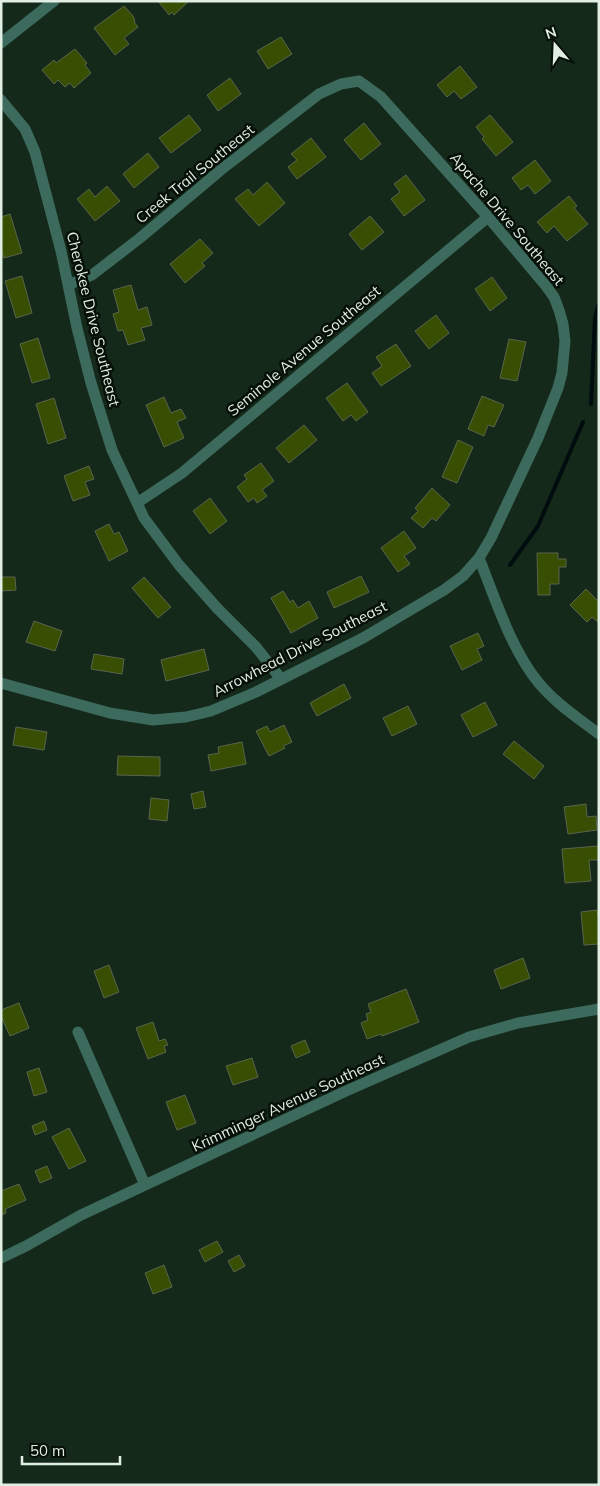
<svg xmlns="http://www.w3.org/2000/svg" width="600" height="1486" font-family="Mulish,sans-serif">
<style>
.lines{fill:none;stroke-linecap:round;stroke-linejoin:round}
.stream{stroke:#000d0e;stroke-width:4}
.building{fill:#374e03;stroke:#5a654c}
.street{stroke:#3c6a5d;stroke-width:11}
.labels{text-anchor:middle;stroke-width:5;stroke-linejoin:round;paint-order:stroke}
.street-label{font-size:15px;fill:#e1eee3;stroke:#060f08}
</style>
<rect width="100%" height="100%" fill="#142919"/>
<g class="lines">
<!-- stream -->
<path class="stream" d="M591,404L595,318L598,306
M510,565L538,526L583,422"/>
</g>
<!-- building -->
<path class="building" d="M158,1H189L174,15L172,12L169,15Z
M124,6L133,16L135,21L134,22L138,27L124,38L129,44L115,55L94,28Z
M281,37L292,54L268,69L257,51Z
M75,49L87,63L85,65L91,73L74,88L70,83L65,87L58,80L54,84L42,70L54,60L56,63Z
M460,66L477,87L461,99L454,91L447,97L437,85Z
M230,78L241,94L218,111L207,95Z
M189,115L201,130L171,153L159,138Z
M490,115L513,142L496,156L482,139L484,137L476,127Z
M364,123L381,144L361,160L344,140Z
M311,138L326,157L297,179L288,167L297,160L291,154Z
M148,153L159,167L134,188L123,174Z
M535,160L551,181L535,194L528,185L521,190L512,178Z
M406,175L425,200L404,216L391,199L400,192L394,184Z
M267,182L285,203L259,226L235,199L248,189L253,195Z
M107,186L120,201L95,221L77,199L89,189L95,197Z
M569,196L577,206L574,208L588,224L567,241L554,226L547,233L537,222Z
M10,214L22,253L4,258L1,249V217Z
M370,216L384,232L362,250L349,234Z
M200,239L213,253L202,263L205,266L185,283L170,264Z
M22,276L32,313L16,318L5,281Z
M492,277L507,298L490,311L475,289Z
M131,285L138,310L147,307L152,325L141,328L145,340L128,345L123,330L118,331L113,314L119,312L113,290Z
M436,315L449,333L429,349L415,331Z
M38,338L50,378L32,383L20,344Z
M509,339L526,342L517,381L500,378Z
M396,344L411,366L381,386L372,373L382,366L376,357Z
M347,383L368,412L356,421L351,415L343,421L326,398Z
M482,396L504,405L494,427L488,425L484,436L468,429Z
M164,397L171,413L181,409L186,418L177,422L184,438L164,447L146,405Z
M54,398L66,438L48,444L36,404Z
M304,425L317,440L289,463L276,448Z
M458,440L473,447L457,483L442,477Z
M261,463L274,481L262,490L267,496L257,503L254,498L248,502L237,487L247,479L244,475Z
M89,466L94,479L85,482L90,495L73,501L64,476Z
M432,488L450,505L436,521L432,518L423,528L411,518L418,511L415,508Z
M210,498L227,521L210,534L193,511Z
M109,524L114,534L119,532L128,551L109,561L95,531Z
M404,531L416,548L404,556L410,564L398,572L381,548Z
M537,553H558V559H566V567H559V584H550V595H538Z
M361,576L369,592L334,608L327,592Z
M1,577H15L16,590L1,591Z
M144,577L171,607L158,618L132,588Z
M586,589L599,602V623L592,617L587,622L570,605Z
M283,591L290,602L293,600L298,608L309,601L318,618L291,633L271,598Z
M34,621L62,631L55,651L26,642Z
M478,633L484,646L477,649L482,660L462,670L450,646Z
M204,649L209,670L166,681L161,660Z
M94,654L124,659L122,674L91,669Z
M344,684L351,698L317,716L310,703Z
M485,702L497,725L473,737L461,715Z
M408,706L417,724L392,736L383,718Z
M284,725L292,742L283,746L285,748L269,756L256,731L267,726L270,732Z
M16,727L47,732L44,750L13,745Z
M514,741L544,766L534,779L503,754Z
M242,742L246,764L211,771L208,755L219,753L218,747Z
M118,756L160,757V776L117,775Z
M203,791L206,807L194,809L191,794Z
M151,798L169,800L167,821L149,819Z
M586,804L587,817L596,816L597,830L568,834L564,807Z
M598,846L599,860H589L591,881L565,883L562,849Z
M597,910L599,922V944L584,945L581,912Z
M523,958L530,978L501,989L494,970Z
M109,965L119,992L104,998L94,971Z
M406,989L419,1022L382,1036L381,1034L367,1039L361,1023L368,1020L366,1014L371,1012L368,1004Z
M19,1003L29,1028L10,1036L1,1016V1010Z
M153,1022L159,1041L165,1039L168,1045L164,1046L166,1052L148,1059L136,1028Z
M305,1040L310,1052L296,1058L291,1046Z
M252,1058L258,1077L233,1085L226,1066Z
M39,1068L47,1092L34,1096L27,1072Z
M185,1095L196,1123L177,1130L166,1102Z
M44,1121L47,1130L35,1135L32,1126Z
M69,1128L86,1161L69,1169L52,1137Z
M47,1166L52,1178L40,1183L35,1171Z
M19,1184L26,1200L5,1209L6,1213L1,1215V1191Z
M217,1241L223,1252L205,1262L199,1250Z
M239,1255L245,1266L234,1272L228,1261Z
M164,1265L172,1287L153,1294L145,1273Z"/>
<g class="lines">
<!-- street -->
<path class="street" d="M1,43L54,1
M1,100L25,129L35,152L61,251L77,328L91,383L112,450L137,503L144,518L179,565L217,608L256,647L281,679
M137,503L182,473L488,217
M479,558C495,598 511,649 538,682C555,703 578,718 599,734
M1,683L110,713L153,720L186,717L211,711L256,692L363,638L444,590L463,576L479,558L491,538L538,438L558,388L562,373L565,341L563,324L559,310L554,297L546,286L488,217L381,97L359,81L341,84L319,94L222,169L140,238L92,275L68,285
M78,1032L145,1185
M1,1258L26,1246L81,1215L346,1091L469,1037L518,1023L599,1009"/>
</g>
<g class="labels">
<!-- street labels -->
<g class="street-label">
<text transform="translate(195 174) rotate(-39)" y="5">Creek Trail Southeast</text>
<text transform="translate(507 219) rotate(50)" y="5">Apache Drive Southeast</text>
<text transform="translate(93 319) rotate(76)" y="5">Cherokee Drive Southeast</text>
<text transform="translate(304 351) rotate(-40)" y="5">Seminole Avenue Southeast</text>
<text transform="translate(300 649) rotate(-27)" y="5">Arrowhead Drive Southeast</text>
<text transform="translate(288 1103) rotate(-25)" y="5">Krimminger Avenue Southeast</text>
</g>
</g>
<!-- border -->
<rect width="600" height="1486" fill="none" stroke="#e1eee3" stroke-width="5"/>
<!-- north arrow -->
<g transform="translate(555 45) rotate(341)" stroke="#060f08" stroke-width="4" paint-order="stroke">
<path d="M0-4L9 19L0 12L-9 19Z" fill="#e1eee3"/>
<text y="-8" font-size="14" font-weight="bold" text-anchor="middle" fill="#e1eee3">N</text>
</g>
<!-- scale -->
<path d="M22 1456v8h98v-8" fill="none" stroke="#e1eee3" stroke-width="2.5"/>
<text x="30" y="1456" font-size="15" fill="#e1eee3" stroke="#060f08" stroke-width="4" paint-order="stroke">50 m</text>
</svg>
